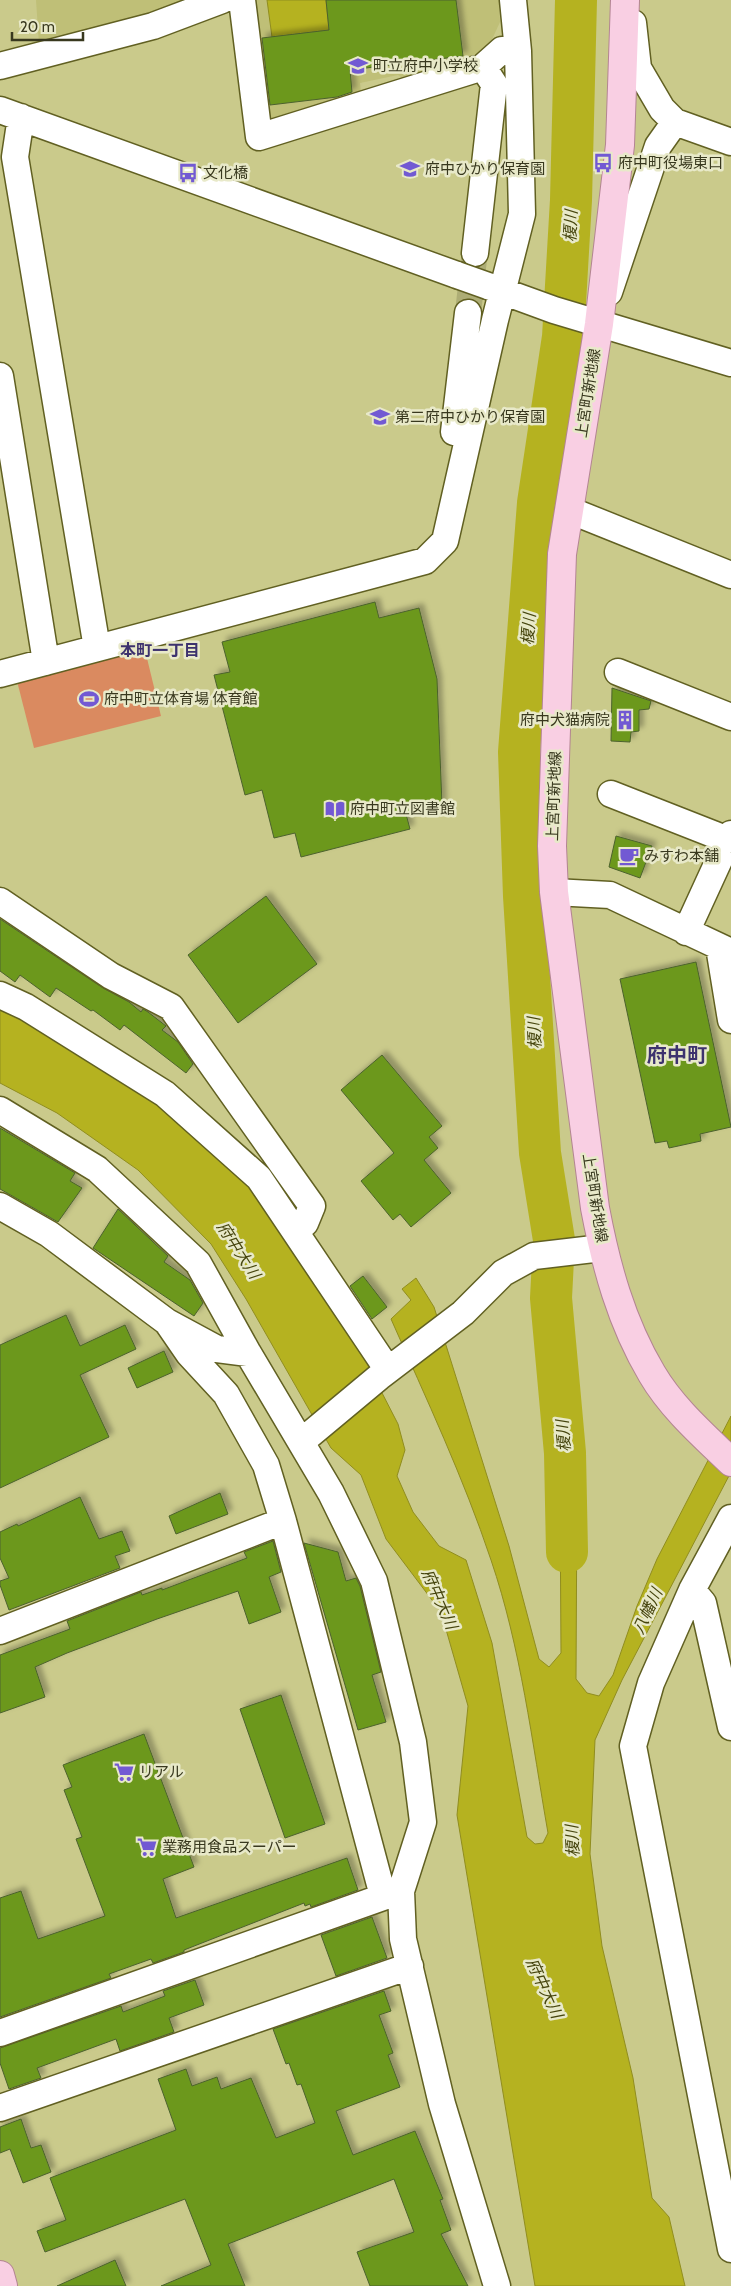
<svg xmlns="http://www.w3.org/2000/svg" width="731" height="2286" font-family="Cabin,'Noto Sans JP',sans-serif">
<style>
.built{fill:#bfbf77}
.green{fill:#da8a60}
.water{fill:#b5b220;stroke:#908d1f}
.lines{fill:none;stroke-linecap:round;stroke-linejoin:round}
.river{stroke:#b5b220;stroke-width:42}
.building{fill:#6c981e;stroke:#4c622d;filter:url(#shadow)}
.minor-tunnel{stroke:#adad75;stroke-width:26;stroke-dasharray:26 13;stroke-linecap:butt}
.minor-casing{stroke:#616022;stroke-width:29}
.major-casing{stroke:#b38592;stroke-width:30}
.minor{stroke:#fff;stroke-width:26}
.major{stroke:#f9cfe3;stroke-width:28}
.minor-bridge-casing{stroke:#616022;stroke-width:29;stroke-linecap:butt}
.minor-bridge{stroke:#fff;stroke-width:26}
.labels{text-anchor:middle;stroke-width:5;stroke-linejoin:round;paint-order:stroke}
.poi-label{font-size:15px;fill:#38381e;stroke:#e8e9c9;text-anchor:start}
.street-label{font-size:15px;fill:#38381e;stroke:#e8e9c9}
.water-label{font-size:16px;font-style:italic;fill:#46450e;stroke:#e8e9c9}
.neighbourhood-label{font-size:16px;font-weight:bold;fill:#3d326e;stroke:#e8e9c9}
.district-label{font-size:20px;font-weight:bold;fill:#3d326e;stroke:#e8e9c9}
</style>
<defs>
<filter id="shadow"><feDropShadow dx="4.5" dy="-4.5" stdDeviation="2.5" flood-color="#0004"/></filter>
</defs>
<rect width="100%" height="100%" fill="#caca8b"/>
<!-- built -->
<path class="built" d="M36,0H189L147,15L39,44Z
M249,0H499L500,22L484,57L410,83L398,75L360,83L362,101L271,122L261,116Z"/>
<!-- green -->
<path class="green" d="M145,650L161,716L34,748L17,681Z"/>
<!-- water -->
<path class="water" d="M267,0H326L329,30L272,37Z
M0,1007L113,1069L180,1115L257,1185L362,1354L398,1424L405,1450L397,1476L413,1512L439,1546L466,1560L492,1643L527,1837L535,1844L543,1843L548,1833C532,1742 521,1648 491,1560C464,1479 426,1398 391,1319L411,1300L402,1289L416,1278L434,1307L509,1546L539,1659L549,1667L561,1653L560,1494L577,1490L576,1679L587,1693L599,1696L613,1675L637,1606L657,1559L731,1416V1472L622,1680L595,1740L590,1854L602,1946L633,2078L652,2198L669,2217L685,2286H535L457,1815L468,1706L441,1612L386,1539L361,1475L331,1448L246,1299L211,1244L138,1170L57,1113L0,1083Z"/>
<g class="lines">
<!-- river -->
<path class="river" d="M567,1552L565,1453L551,1298L554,1240L540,1153L524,896L519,752L538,503L563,337L571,200L576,0"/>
</g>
<!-- building -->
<path class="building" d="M326,0H456L463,56L350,70L352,92L337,97L270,105L262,38L329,30Z
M375,602L379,618L419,608L437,679L442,805L406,814L410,829L301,857L295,833L274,838L262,790L245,795L214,675L230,672L222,642Z
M612,688L651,701L649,709L639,710V731L631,732L630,742L611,741Z
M616,836L652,846L640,878L609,867Z
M266,896L317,964L238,1023L188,955Z
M0,919L103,988L129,1002L141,1012L143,1009L148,1012L166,1026L162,1030L178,1042L193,1064L186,1073L124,1025L120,1030L93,1010L91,1011L56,988L50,997L20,975L15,982L0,971Z
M696,962L731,1127L700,1134L701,1141L669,1148L667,1141L655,1143L620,979Z
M382,1055L442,1126L429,1137L438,1148L424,1160L451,1193L411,1227L400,1214L393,1220L361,1181L394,1153L341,1090Z
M0,1128L75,1173L70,1181L82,1188L58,1222L0,1189Z
M118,1209L168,1256L164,1262L190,1280L203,1303L194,1316L93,1248Z
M363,1276L387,1307L372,1319L350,1286Z
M66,1315L80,1346L125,1325L136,1349L80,1375L109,1437L0,1488V1345Z
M164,1351L173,1372L137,1388L128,1368Z
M220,1493L228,1514L176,1534L169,1516Z
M80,1497L99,1539L122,1531L130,1551L115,1556L120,1568L9,1610L0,1585V1581L9,1578L0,1558V1532L17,1524L18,1526Z
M273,1541L281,1572L269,1577L281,1612L249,1624L238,1591L157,1619L67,1653L35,1667L45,1697L0,1713V1655L70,1629L67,1621L141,1592L142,1595L162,1588V1590L247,1558L244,1552Z
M304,1543L338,1552L346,1581L356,1578L360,1586L381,1672L372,1675L386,1722L358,1730Z
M281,1695L325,1824L285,1838L240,1709Z
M144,1734L194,1867L163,1879L176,1918L347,1858L358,1890L311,1907L310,1904L305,1906L304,1903L184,1950V1952L153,1963L151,1959L109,1974L111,1978L0,2017V1898L21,1891L38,1939L105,1916L76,1839L82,1837L64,1790L72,1787L63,1765Z
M372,1917L387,1958L336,1976L321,1935Z
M195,1980L204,2005L169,2018L174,2032L120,2051L116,2039L37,2068L41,2078L9,2089L0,2063V2048L121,2006L123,2012L165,1996L163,1991Z
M384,1991L391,2011L379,2015L393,2053L388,2055L400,2087L336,2111L353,2155L415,2131L443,2199L440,2200L451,2230L441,2234L468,2286H370L357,2252L414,2232L394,2179L228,2244L245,2286H161L211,2265L185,2199L45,2252L37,2231L66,2220L50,2178L176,2130L158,2079L186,2069L192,2086L217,2077L221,2089L251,2078L276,2138L315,2123L301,2084L297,2085L289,2063L286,2064L273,2029Z
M21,2119L31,2148L41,2145L51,2172L23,2183L10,2149L0,2153V2127Z
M115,2260L126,2286H57Z"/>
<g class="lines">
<!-- minor-tunnel -->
<path class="minor-tunnel" d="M468,313L474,259"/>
<defs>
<path id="minor" d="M242,0L259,137L483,67L494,84L475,253
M513,0L518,51
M633,23L638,68L662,109L675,122L731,142
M0,66L153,26L222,0
M0,110L457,275
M21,117L15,157L97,648
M488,286L554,310L731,363
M609,292L658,146L675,122
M0,376L46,662
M454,432L468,313
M569,510L731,575
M618,672L731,717
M0,674L425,561L445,541L495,320L522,214L518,51L502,50L483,67
M611,794L728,840
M554,892L610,895L731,952
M0,901L111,976L171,1007L312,1206L305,1223L295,1231
M686,932L731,834
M719,947L731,1020
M0,995L26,1007L165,1094L259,1178L388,1370
M0,1110L97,1169L198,1263L248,1353L331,1493L374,1581L413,1742L423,1822L401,1891L403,1939L442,2104L497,2286
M0,1206L49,1234L167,1322L217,1349L248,1353
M167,1322L189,1354L226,1394L266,1465L283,1521L383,1896
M301,1442L379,1377L463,1313L503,1273L534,1256L602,1248
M731,1518L692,1590L651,1683L633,1746L731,2249
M692,1590L703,1603L731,1727
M0,1631L283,1521
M0,2033L400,1891
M0,2108L410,1966"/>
<path id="major" d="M625,0L620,145L599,324L562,554L552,846L554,892L595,1208C606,1266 621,1322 652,1374C672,1408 703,1435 731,1462
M0,2275L3,2286"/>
</defs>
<!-- minor casing -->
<use href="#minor" class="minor-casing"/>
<!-- major casing -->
<use href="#major" class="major-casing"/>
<!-- minor -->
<use href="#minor" class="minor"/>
<!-- major -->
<use href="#major" class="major"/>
<defs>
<path id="minor-bridge" d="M457,275L488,286"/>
</defs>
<!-- minor-bridge casing -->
<use href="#minor-bridge" class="minor-bridge-casing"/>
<!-- minor-bridge -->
<use href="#minor-bridge" class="minor-bridge"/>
</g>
<!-- icons -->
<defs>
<symbol id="school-bare" viewBox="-9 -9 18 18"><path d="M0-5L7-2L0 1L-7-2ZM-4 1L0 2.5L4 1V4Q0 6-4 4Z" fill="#7259d3" stroke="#e8e9c9" stroke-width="2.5" paint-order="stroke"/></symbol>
<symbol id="bus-bare" viewBox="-9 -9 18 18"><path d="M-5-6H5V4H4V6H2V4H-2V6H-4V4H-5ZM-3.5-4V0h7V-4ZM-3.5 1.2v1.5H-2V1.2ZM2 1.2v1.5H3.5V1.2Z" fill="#7259d3" stroke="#e8e9c9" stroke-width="2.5" paint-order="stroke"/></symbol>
<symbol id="stadium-bare" viewBox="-9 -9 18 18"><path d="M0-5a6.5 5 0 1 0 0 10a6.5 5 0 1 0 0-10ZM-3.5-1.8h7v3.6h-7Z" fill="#7259d3" stroke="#e8e9c9" stroke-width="2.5" paint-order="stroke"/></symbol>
<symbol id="building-bare" viewBox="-9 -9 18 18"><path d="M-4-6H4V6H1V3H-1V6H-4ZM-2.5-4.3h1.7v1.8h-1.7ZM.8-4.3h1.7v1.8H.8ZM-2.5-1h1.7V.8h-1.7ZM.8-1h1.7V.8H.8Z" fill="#7259d3" stroke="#e8e9c9" stroke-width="2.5" paint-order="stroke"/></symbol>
<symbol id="library-bare" viewBox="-9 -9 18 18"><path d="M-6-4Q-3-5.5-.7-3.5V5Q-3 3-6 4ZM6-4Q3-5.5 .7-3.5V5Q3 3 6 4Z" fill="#7259d3" stroke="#e8e9c9" stroke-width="2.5" paint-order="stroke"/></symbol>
<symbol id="cafe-bare" viewBox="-9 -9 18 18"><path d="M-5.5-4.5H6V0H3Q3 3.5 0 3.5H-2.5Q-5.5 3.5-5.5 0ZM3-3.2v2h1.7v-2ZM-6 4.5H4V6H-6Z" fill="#7259d3" stroke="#e8e9c9" stroke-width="2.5" paint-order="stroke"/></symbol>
<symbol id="supermarket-bare" viewBox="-9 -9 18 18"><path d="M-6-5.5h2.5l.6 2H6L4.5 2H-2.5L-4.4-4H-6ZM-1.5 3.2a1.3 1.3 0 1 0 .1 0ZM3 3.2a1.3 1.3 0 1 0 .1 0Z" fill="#7259d3" stroke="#e8e9c9" stroke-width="2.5" paint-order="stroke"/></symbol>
</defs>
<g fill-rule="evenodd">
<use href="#school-bare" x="344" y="52" width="28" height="28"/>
<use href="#bus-bare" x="589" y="149" width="28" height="28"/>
<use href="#school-bare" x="396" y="155" width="28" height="28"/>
<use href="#bus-bare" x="174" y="159" width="28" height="28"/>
<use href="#school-bare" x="366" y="403" width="28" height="28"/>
<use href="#stadium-bare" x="75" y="685" width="28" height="28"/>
<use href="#building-bare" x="611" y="706" width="28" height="28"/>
<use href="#library-bare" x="321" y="795" width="28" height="28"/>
<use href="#cafe-bare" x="615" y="842" width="28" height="28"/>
<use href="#supermarket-bare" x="110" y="1758" width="28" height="28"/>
<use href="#supermarket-bare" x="133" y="1833" width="28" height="28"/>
</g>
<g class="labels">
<!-- poi labels -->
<g class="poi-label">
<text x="373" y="71">町立府中小学校</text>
<text x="618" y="168">府中町役場東口</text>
<text x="425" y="174">府中ひかり保育園</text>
<text x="203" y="178">文化橋</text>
<text x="395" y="422">第二府中ひかり保育園</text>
<text x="104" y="704">府中町立体育場 体育館</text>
<text x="610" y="725" text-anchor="end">府中犬猫病院</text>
<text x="350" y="814">府中町立図書館</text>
<text x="644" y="861">みすわ本舗</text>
<text x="139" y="1777">リアル</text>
<text x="162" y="1852">業務用食品スーパー</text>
</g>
<!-- street labels -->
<g class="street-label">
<text transform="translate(588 393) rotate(-81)" y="5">上宮町新地線</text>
<text transform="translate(554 796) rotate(-88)" y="5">上宮町新地線</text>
<text transform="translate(595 1198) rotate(81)" y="5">上宮町新地線</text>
</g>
<!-- water labels -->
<g class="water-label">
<text transform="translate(570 226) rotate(-87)" y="6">榎川</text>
<text transform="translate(528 629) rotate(-86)" y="6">榎川</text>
<text transform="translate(534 1033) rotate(-93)" y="6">榎川</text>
<text transform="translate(239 1250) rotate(57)" y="6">府中大川</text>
<text transform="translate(563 1436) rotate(-95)" y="6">榎川</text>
<text transform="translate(440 1599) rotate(66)" y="6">府中大川</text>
<text transform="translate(647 1611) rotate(-65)" y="6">八幡川</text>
<text transform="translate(572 1841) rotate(-93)" y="6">榎川</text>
<text transform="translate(545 1988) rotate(65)" y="6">府中大川</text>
</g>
<!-- neighbourhood labels -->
<g class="neighbourhood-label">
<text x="160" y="656">本町一丁目</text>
</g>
<!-- district labels -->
<g class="district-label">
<text x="677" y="1062">府中町</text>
</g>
</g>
<!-- scale -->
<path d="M12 32v8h71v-8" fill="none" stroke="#38381e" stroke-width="2.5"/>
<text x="20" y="32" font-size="15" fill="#38381e" stroke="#e8e9c9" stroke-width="4" paint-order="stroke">20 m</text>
</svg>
